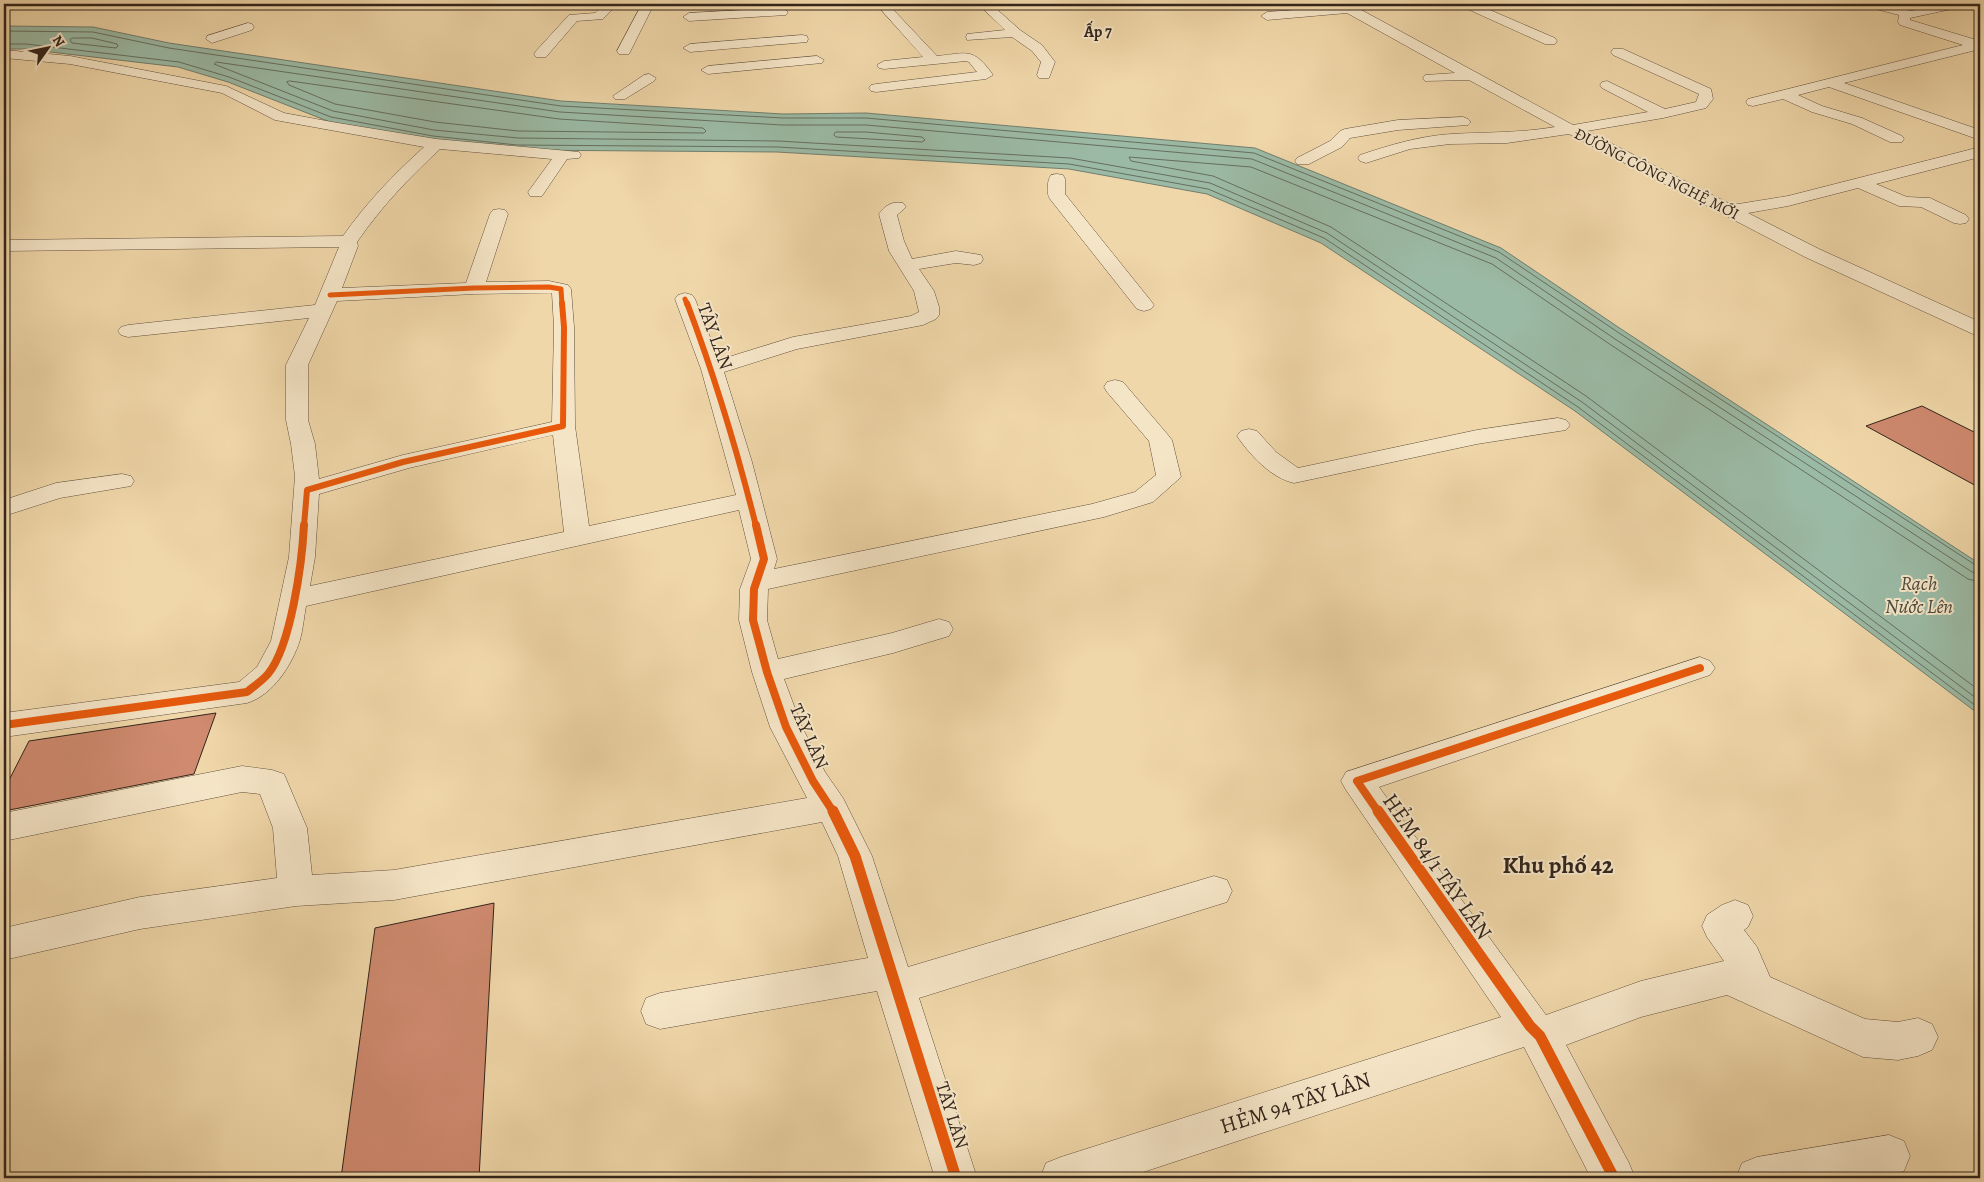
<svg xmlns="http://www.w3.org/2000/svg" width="1984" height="1182" font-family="Alegreya,serif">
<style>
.water{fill:#9bbaa5;stroke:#717e6e}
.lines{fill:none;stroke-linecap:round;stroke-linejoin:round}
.shore{stroke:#666f60;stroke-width:1}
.building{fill:#cf8a6f;stroke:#32241b}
.minor-casing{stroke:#62513e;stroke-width:1}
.minor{fill:#f5e5c7;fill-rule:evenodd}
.cycleway-far3-casing{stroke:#f5e5c7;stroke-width:7}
.cycleway-far2-casing{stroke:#f5e5c7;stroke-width:9}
.cycleway-far1-casing{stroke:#f5e5c7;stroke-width:11}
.cycleway-casing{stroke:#f5e5c7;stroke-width:14}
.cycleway-far3{stroke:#e8590c;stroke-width:5}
.cycleway-far2{stroke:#e8590c;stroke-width:6}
.cycleway-far1{stroke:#e8590c;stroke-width:8}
.cycleway{stroke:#e8590c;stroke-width:11}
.labels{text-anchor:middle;stroke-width:4;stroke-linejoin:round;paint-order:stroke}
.far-neighbourhood-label{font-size:16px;font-weight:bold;fill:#32241b;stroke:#f5e5c7}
.far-street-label{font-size:16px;fill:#32241b;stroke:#f5e5c7}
.street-label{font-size:19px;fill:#32241b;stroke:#f5e5c7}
.water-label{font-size:20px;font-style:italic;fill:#4c4a3e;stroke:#f5e5c7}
.near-street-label{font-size:22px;fill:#32241b;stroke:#f5e5c7}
.near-neighbourhood-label{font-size:24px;font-weight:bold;fill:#32241b;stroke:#f5e5c7}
</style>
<rect width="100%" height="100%" fill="#f0d7a9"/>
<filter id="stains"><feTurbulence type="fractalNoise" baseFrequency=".004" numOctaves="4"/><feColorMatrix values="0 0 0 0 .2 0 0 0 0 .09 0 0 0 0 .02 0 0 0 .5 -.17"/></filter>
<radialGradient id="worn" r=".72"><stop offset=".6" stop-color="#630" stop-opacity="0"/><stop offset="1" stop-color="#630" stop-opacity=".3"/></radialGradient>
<!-- water -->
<path class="water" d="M4,26L93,27L169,43L561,101L783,114L866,113L1255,148L1501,248L1621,329L1980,564V715L1575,411L1321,243L1207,194L1069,169L777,152L517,150L432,141L330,122L228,82L178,67L25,49H4Z"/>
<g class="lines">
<!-- shore -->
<path class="shore" d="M4,31L93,32L169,48L561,106L783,118H866L1254,153L1499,252L1619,333L1980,568
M73,38H92L117,44L118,46L116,48L72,43L70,40Z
M4,44H26L179,62L229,77L331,117L433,136L517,145L778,147L1069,164L1208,189L1324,238L1578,407L1980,709
M290,81L559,119L703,128L706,131L704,133L518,131L435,122L335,104L289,85L287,82Z
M836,132H866L922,137L925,140L922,142L836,137L834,135Z
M1980,574L1972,572L1615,339L1496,258L1252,159L866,125H782L560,112L216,62L214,64L333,111L434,130L518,138L778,141L1070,158L1210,183L1327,233L1582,402L1980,701
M1980,582L1968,579L1611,345L1492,264L1251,167L1129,157L1131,161L1213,176L1331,227L1586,396L1980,691"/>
</g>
<!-- building -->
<path class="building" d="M1922,406L1980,435V488L1866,426Z
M216,713L194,774L4,811V790L29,741Z
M494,903L479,1178H341L375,928Z"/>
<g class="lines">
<defs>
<path id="minor" d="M604,4H617L603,19L577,21L546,57H536L534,54L536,51L569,15L595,13Z
M642,4H654L629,54H619L617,51Z
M876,4H888L937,56C968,53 973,47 993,75L986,79L876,92L871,91L869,88L871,85L876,84L977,72L969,62L966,61L884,69L879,68L877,65L884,61L923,57Z
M978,4H991L1020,30L1042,45L1055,62L1049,78H1039L1037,75L1041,62L1032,51L1012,37L967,40L966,37L967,34L1005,30Z
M1334,4H1349L1354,6L1573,125L1648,112L1602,88L1600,85L1602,82L1607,81L1665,109L1696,102L1699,94L1613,55L1611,52L1613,49H1623L1711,89L1713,99L1706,108L1663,118L1587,131L1732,205L1788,196L1980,147V157L1876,184L1907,197L1930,198L1966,215L1969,219L1966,223L1960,224L1954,223L1921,207L1899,206L1858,188L1788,206L1748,213L1819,249L1980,322V336L1973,334L1805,257L1569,134L1507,143L1450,144L1410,149L1366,163L1360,161L1358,158L1360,155C1390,145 1420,136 1451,134C1486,132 1520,133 1555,127L1469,80L1425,81L1423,78L1425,75L1455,73L1347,13L1267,20L1261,16L1267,12L1336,7Z
M1461,4H1476L1555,38L1557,41L1555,44H1545L1463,7Z
M1866,4H1885L1911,11L1942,4H1963L1961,7L1910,18V20L1980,41V49L1844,83L1980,130V140L1829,87L1798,95L1822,106L1862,118L1902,136L1904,139L1902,142H1890L1852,124L1812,112L1783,99L1753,106L1748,105L1746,102L1748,99L1963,45L1900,25L1898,22L1899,15L1868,7Z
M782,8L788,12L786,15L689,21L683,17L689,13Z
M248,23L252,24L254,27L252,30L212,43L206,39L207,36Z
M802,35L807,36L808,39L807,42L690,52L683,48L690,44Z
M4,50L70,56L226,86L284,113L332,122L436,139L579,152L581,155L579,158L567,159L542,196H530L528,192L552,159L440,149C408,179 382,206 357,242L358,246L342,288L466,283L490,214L493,210L499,209L505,210L508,214L486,282L549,281L568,285L571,289L574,327L575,426L589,526L736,495L701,369L675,299L678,295L685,293L692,295L695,299L719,360L793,337L911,316L919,312L914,291L889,251L879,214C885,205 893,201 903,203L906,207L897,215L904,241L912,259L956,251L981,255L983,259L981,263L974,265L956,263L919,269L934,291L939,307V315L936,319L923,325L797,349L724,372L752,462L777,559L774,569L1092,504L1135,492L1156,475L1149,441L1107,392L1104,387L1107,382L1115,380L1123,382L1168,435L1172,440L1181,477L1153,502L1104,517L768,589L767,620L778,659L892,633L939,619L949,622L953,629L949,636L893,653L784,679L802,727L825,772L843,798L872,856L908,967L1214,876L1227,880L1232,891L1227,902L1214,906L919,998L977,1178H935L877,991L660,1029L646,1024L641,1011L646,998L660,993L868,958L838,856L822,822L394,900L296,906L140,929L4,960V928L140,897L277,878L273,828L260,794L242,792L4,841V813L242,766L272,770L284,774L307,828L312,875L394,870L807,798L770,727L752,672L739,620L740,589L751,559L739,510L306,606C304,617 303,629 300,640C292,665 273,695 247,703L4,737V713L239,682L257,667L271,641L289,557L295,476L291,444L286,420V365L309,318L128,337L121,335L118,331L121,327L128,325L315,305L339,247L4,251V240L343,236C367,202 393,175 424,147L275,120L222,93L70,64L4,58ZM552,293L554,327L552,422L403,455L319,479L315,444L308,420V365L337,301L474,294ZM553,435L564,532L310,586L315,557L319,494L409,468Z
M817,56L824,60L822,63L708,74L701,70L708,66Z
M649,74L656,78L654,81L625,99H615L613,96L644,75Z
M1463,117L1468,119L1471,122L1468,125L1398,130L1350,138L1342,147L1309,164H1297L1295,161L1297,158L1330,141L1340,131L1345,129L1398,120Z
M1057,174L1063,175L1065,179V194L1151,301L1154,305L1151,309L1144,311L1137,309L1050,199C1046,193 1047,181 1051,175Z
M1558,418L1566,420L1570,425L1566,430L1477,444L1294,483C1271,478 1250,455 1237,436L1241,431L1249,429L1257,431L1276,452L1298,468L1477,430Z
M122,474L131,476L134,481L131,486L60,498L4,516V500L56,483Z
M1700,657L1710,661L1715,668L1710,675L1379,787L1546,1015L1641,981L1724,961L1707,937L1702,926L1707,915L1722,905L1735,900L1748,905L1753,916L1748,927L1744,930L1757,947L1770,977L1865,1019L1898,1022L1918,1018L1932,1024L1938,1037L1932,1050L1918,1056L1898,1060L1863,1057L1727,995L1641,1017L1566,1045L1629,1163L1635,1178H1591L1524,1047L1125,1178H1040L1046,1163L1061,1157L1501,1017L1346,790L1341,781L1346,772Z
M1889,1135L1904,1141L1910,1156L1904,1171L1889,1177L1736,1178L1742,1163L1757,1157Z"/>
</defs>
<!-- minor casing -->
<use href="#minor" class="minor-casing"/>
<!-- minor -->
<use href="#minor" class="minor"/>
<defs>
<path id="cycleway-far3" d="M330,295L474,288L549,287L561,289L562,305
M685,299L687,305"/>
<path id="cycleway-far2" d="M687,303C715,377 737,450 756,526
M304,526L307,490L403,462L563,426L564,327L562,303"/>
<path id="cycleway-far1" d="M756,525L764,559L754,589L753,620L767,672L786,727L813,781L834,813
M4,725L247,692C254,686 262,681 268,674C291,646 302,563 304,525
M1379,813L1357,781L1700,668"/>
<path id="cycleway" d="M833,811L855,856L956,1178
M1378,811L1530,1026L1540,1036L1614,1178"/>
</defs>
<!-- cycleway-far3 casing -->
<use href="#cycleway-far3" class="cycleway-far3-casing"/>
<!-- cycleway-far2 casing -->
<use href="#cycleway-far2" class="cycleway-far2-casing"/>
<!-- cycleway-far1 casing -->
<use href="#cycleway-far1" class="cycleway-far1-casing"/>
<!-- cycleway casing -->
<use href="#cycleway" class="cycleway-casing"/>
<!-- cycleway-far3 -->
<use href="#cycleway-far3" class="cycleway-far3"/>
<!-- cycleway-far2 -->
<use href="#cycleway-far2" class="cycleway-far2"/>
<!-- cycleway-far1 -->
<use href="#cycleway-far1" class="cycleway-far1"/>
<!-- cycleway -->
<use href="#cycleway" class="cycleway"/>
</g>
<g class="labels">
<!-- far-neighbourhood labels -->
<g class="far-neighbourhood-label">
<text x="1098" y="37">Ấp 7</text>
</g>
<!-- far-street labels -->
<g class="far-street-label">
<text transform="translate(1657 173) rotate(27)" y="6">ĐƯỜNG CÔNG NGHỆ MỚI</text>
</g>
<!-- street labels -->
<g class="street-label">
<text transform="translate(716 336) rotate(70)" y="7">TÂY LÂN</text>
<text transform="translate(810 736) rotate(66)" y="7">TÂY LÂN</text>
<text transform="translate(953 1115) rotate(72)" y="7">TÂY LÂN</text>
</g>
<!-- water labels -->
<g class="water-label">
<text x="1919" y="590">Rạch<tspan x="1919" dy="23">Nước Lên</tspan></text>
</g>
<!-- near-street labels -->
<g class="near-street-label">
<text transform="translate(1438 866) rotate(55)" y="8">HẺM 84/1 TÂY LÂN</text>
<text transform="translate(1295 1102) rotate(-18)" y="8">HẺM 94 TÂY LÂN</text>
</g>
<!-- near-neighbourhood labels -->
<g class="near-neighbourhood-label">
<text x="1558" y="873">Khu phố 42</text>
</g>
</g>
<!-- margin -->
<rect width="1984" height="1182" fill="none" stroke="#f0d7a9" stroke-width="20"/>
<rect x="5" y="5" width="1974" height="1172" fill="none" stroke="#32241b" stroke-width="2.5"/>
<rect x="10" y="10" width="1964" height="1162" fill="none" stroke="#32241b"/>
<!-- north arrow -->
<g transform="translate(48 48) rotate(57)" stroke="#f5e5c7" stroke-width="4" paint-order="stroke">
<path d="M0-4L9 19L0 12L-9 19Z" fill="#32241b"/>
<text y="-8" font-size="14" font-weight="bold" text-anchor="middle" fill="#32241b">N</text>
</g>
<rect width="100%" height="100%" filter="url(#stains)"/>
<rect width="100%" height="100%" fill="url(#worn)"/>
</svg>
